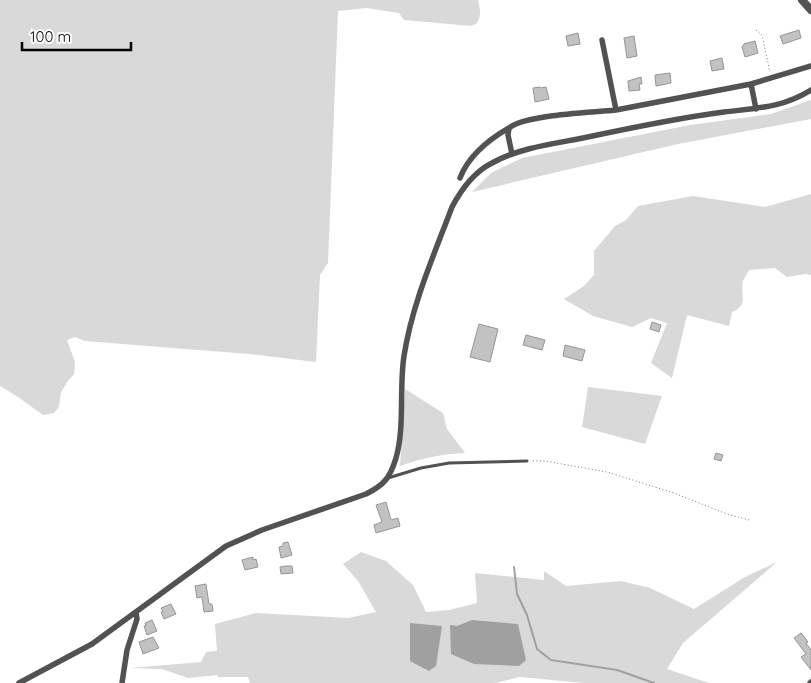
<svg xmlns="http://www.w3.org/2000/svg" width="811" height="683" font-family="Quicksand,sans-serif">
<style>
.green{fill:#d9d9d9}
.water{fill:#a0a0a0}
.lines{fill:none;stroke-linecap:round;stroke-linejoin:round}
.stream{stroke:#a0a0a0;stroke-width:2}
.building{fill:#c2c2c2;stroke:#969696}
.path{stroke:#747474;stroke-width:1;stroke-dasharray:1 2.5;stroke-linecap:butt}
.service{stroke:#525252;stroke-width:3}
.minor{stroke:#525252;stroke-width:5.5}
.tertiary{stroke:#525252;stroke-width:8}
</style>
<rect width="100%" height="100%" fill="#fff"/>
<!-- green -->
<path class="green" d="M0,0H478C480,9 482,16 476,24L471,26L404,20L399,13L366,8L338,11L328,263L320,275L316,362L249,354L85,341L75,337L67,340L75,362L74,374L68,381L61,392L59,407L54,413L43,415L18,397L0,386Z
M811,100V119L678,144L472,192L491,173L522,158L690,125L771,114Z
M811,194V275L805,274L787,277L775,268L749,270C747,274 744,278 743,281C740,296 749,305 732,312L729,326L687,315L672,378L651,363L667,323L651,318L632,327L593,316L564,299L584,286L594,275V251L615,226L626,220L638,206L693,196L765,207Z
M588,387L662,396L645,444L582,427Z
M405,389L443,413L447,429L465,453C442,454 422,458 400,466Z
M361,552L386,561L413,585L426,612L449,610L477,603L475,573L544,580V571L566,586L621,581L650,588L694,609L745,577L777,562L683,643L667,669L709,683H583L520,677L495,683H250L248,677H218V675L188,678L162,669L130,668L201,662L206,652L217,651L215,624L256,613L348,618L376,612L358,581L343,564Z"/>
<!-- water -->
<path class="water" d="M472,620L518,624L526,660L519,666L474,664L451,654L450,625L457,626Z
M410,623L442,626L436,666L429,671L410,661Z"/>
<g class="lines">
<!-- stream -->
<path class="stream" d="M514,567L517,594L527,615L537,649L551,660L617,670L654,683"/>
</g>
<!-- building -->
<path class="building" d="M799,30L801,38L783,44L780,36Z
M578,33L580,44L568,46L566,36Z
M634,36L637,56L627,58L624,38Z
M755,41L758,53L745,57L742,47L744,44Z
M722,58L724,69L712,71L710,61Z
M670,73L671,83L656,86L655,75Z
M641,77L642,84H639L640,90L629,91L628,81Z
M540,87L541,88L546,87L549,99L535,102L533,88Z
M652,322L661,325L659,332L650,329Z
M479,324L498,329L490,362L470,357Z
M526,335L545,340L542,350L523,345Z
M565,345L585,350L582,361L563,356Z
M716,453L723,455L721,461L714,459Z
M386,502L391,520L398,518L400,526L376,533L374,525L382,522L376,505Z
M288,542L292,555L281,558L279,547L283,546V543Z
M253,557V560L256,559L258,567L245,570L242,560Z
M286,566H292L293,573L281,574L280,567Z
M206,584L209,604H212L213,611L204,612L202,597L197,598L195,586Z
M171,604L176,614L164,619L161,612H163L161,608Z
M152,620L157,631L147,635L144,626H146L145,623Z
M801,633L808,642L806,643L811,650V670L801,657L806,654L794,638Z
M153,637L159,648L143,654L139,642Z"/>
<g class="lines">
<!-- path -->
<path class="path" d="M756,30L762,35L770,72
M533,461H545L607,472L674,493L727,514L749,520"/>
<!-- service -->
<path class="service" d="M388,478L421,468L449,463L527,461"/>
<!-- minor -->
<path class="minor" d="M751,84L811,66
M616,110L751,84L756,109
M512,154L508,135L509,128C525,115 593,112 616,110L602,40
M460,178C469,155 488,140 509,128
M19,683L92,644L226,546L262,530L366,494C384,485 390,478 396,458C405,427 399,388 404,356C412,304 434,255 452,207C461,190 474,172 492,163C519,148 552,144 583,138C630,128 677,118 724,112C757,108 782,108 811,90
M122,683L127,650L137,619L136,613
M810,683L811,682"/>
<!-- tertiary -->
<path class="tertiary" d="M802,0L811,10"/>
</g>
<!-- scale -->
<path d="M22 42v8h109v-8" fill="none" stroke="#000000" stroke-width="2.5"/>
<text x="30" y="42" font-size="15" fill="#000000" stroke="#ffffff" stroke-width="4" paint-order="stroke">100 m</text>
</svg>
